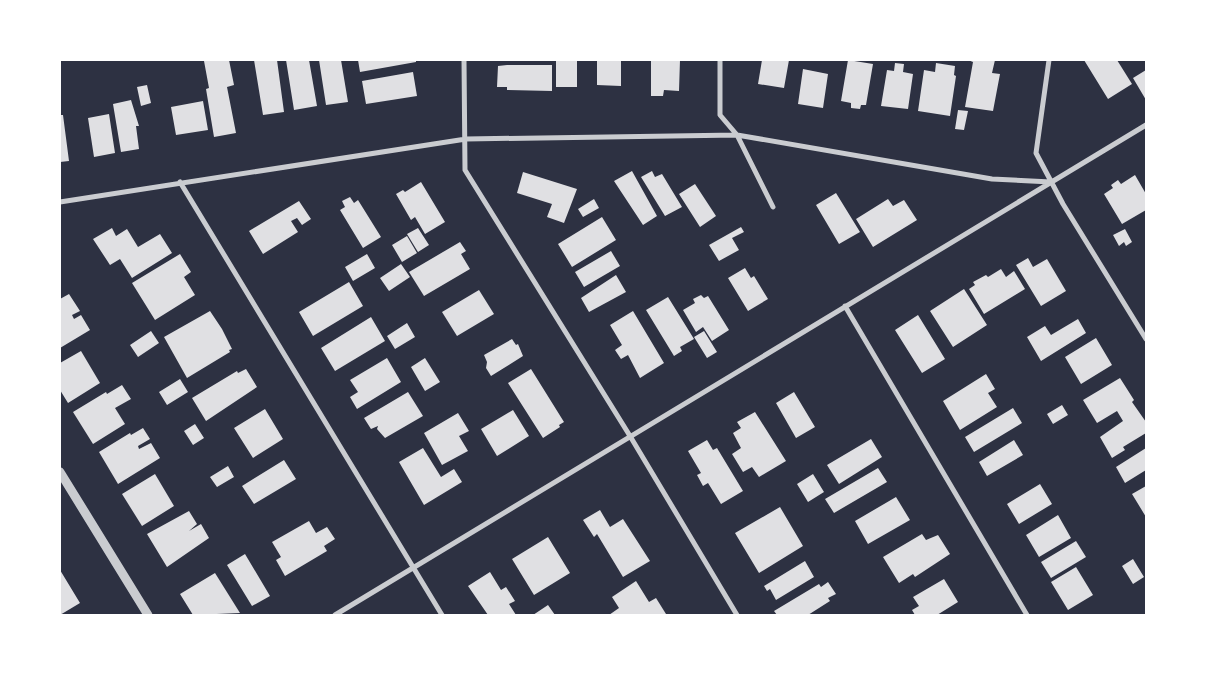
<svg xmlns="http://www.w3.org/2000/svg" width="1206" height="675" font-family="Raleway,sans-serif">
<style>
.building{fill:#e0e0e3}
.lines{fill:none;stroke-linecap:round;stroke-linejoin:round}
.minor{stroke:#caccd0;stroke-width:5}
.tertiary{stroke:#caccd0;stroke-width:9}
</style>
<rect width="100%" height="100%" fill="#2d3142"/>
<!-- building -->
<path class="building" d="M212,60H229L234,85L227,87L236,133L214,137L206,89L209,88L204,61Z
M254,60H277L284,112L263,115Z
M286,60H309L317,106L294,110Z
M319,60H341L348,102L326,105Z
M358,60H416V62L360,72Z
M556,60H577V87H556Z
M597,60H621V86L597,85Z
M651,60H680L679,91L664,90L663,96H651Z
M762,60H789L784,88L758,84Z
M848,60L873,64L866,105H861L860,109L851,108V103L841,101Z
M968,60H995L992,73L1000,74L993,111L965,107L973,62Z
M1084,60H1117L1132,84L1108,99Z
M895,63L904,64L903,72L913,74L908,109L881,106L887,70L894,71Z
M936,63L955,66L954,75L956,76L950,116L918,111L924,70L935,72Z
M507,65H552V91L507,90V87H497L498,66Z
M803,69L828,74L823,108L798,104Z
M1146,70V100L1133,78Z
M413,72L417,96L366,104L362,81Z
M147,85L151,103L141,106L137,87Z
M131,100L139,126H136L139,149L121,152L113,104Z
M203,101L208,130L176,135L171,107Z
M958,110L968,111L964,130L955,129Z
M109,114L115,153L94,157L88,118Z
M60,115H63L69,161L60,162Z
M632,171L657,216L643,225L614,181Z
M652,171L655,177L662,174L682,207L665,216L641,177Z
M523,172L577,189L564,223L547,217L552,204L517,193Z
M1135,175L1146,194V210L1122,224L1104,194L1113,188L1111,185L1118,180L1121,184Z
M421,182L445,222L425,234L415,217L411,220L396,194L403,190L405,192Z
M695,184L716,216L700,227L679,194Z
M836,193L860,232L839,244L816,205Z
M350,197L354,203L358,200L381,237L363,248L340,210L345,207L342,201Z
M594,199L599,208L583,217L578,209Z
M888,199L893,206L904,200L917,220L873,247L856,219Z
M299,201L311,219L302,225L297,218L291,221L298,232L263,254L249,231Z
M602,217L616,240L572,267L558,244Z
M741,227L744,232L732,238L739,250L719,261L709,245Z
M112,228L116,236L127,229L138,247L160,234L172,253L132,278L120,259L110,265L93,239Z
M418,228L429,245L418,252L407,234Z
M1125,229L1132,242L1126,246L1124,242L1119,246L1113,235Z
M407,236L417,253L402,262L392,245Z
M460,242L466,251L461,254L470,269L424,296L409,272Z
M611,251L620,266L584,287L575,272Z
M180,254L191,272L184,277L195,295L155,320L132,283Z
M367,254L375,268L353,281L345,267Z
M1028,258L1033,267L1047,259L1066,291L1041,306L1016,265Z
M401,264L410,277L389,291L380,278Z
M745,268L751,278L754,276L768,299L748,311L728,278Z
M1001,269L1006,277L1014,271L1025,289L984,314L969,289L975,285L973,282L986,275L988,277Z
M616,275L626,292L589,312L581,298Z
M349,282L363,306L313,336L299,312Z
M964,289L987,325L953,347L930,311Z
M479,290L494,314L457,336L442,312Z
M69,294L80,311L72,315L74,319L81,315L90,330L60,348V299Z
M701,295L704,298L708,296L729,330L712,341L703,327L696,332L683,310L695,303L693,299Z
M668,297L694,339L680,347L682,351L674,356L646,310Z
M210,311L222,329L232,349L229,350L230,352L187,378L164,337Z
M633,311L664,363L640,378L628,355L621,359L615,350L622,345L610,325Z
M918,315L945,359L922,373L895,330Z
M371,317L385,341L335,371L321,348Z
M1078,319L1086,333L1041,361L1027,337L1045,326L1051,335Z
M407,323L415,337L395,349L387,336Z
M151,331L159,343L138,357L130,345Z
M704,331L717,352L707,358L694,337Z
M1096,338L1112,365L1081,384L1065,357Z
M512,339L516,345L518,344L523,356L491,376L486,368L487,362L484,355Z
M81,351L100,383L68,403L60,390V363Z
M387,358L401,382L357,409L350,397L358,392L350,380Z
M425,358L440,382L425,391L411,367Z
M246,369L257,387L206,421L192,398L237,371L238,373Z
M531,369L564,422L559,425L560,427L543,438L508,383Z
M986,374L995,389L988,393L997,407L960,430L943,401Z
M1120,378L1134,400L1132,402L1146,422V433L1123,447L1125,450L1112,458L1100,437L1123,421L1117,411L1097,423L1083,400Z
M180,379L188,392L167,405L159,392Z
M122,385L131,399L115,408L125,424L93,444L73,412L106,392L107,394Z
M408,392L423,416L385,438L377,429L378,426L371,429L364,418Z
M794,392L815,427L796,438L776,403Z
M1062,405L1068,415L1053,424L1047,414Z
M1013,408L1022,423L974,452L965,437Z
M265,409L283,439L253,458L234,428Z
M513,410L529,436L497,456L481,429Z
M755,412L786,461L759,477L752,467L743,472L732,454L741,448L733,433L741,428L737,422Z
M458,413L469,431L459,436L468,451L442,465L424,433Z
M195,424L204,438L193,445L184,431Z
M143,428L150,439L138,446L139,449L151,443L160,458L118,484L99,452L130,433L131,435Z
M871,439L882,457L839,484L827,465Z
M707,440L713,450L717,448L743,491L721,504L708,483L703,486L697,475L701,473L688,451Z
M1014,440L1023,455L987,476L979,462Z
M423,448L441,477L454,469L462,482L424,505L399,462Z
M1146,448V470L1125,483L1116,467Z
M284,460L296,479L254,504L242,486Z
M228,466L234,477L217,487L210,477Z
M878,468L887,482L834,513L825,499Z
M155,474L174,506L142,526L122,494Z
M813,474L824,492L808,502L797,484Z
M1040,484L1052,504L1019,524L1007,504Z
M1146,486V517L1132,494Z
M896,497L910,520L868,544L855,521Z
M780,507L803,546L759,573L735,533Z
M600,510L610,527L623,519L650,561L623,577L597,534L594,537L583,520Z
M189,511L197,524L189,531L201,524L209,538L167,567L147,534Z
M1058,515L1071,538L1039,557L1026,535Z
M309,521L316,533L327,527L335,539L324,546L327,551L285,576L276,560L281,557L272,542Z
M922,534L926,540L938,535L950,554L915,577L913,574L899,583L883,557Z
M548,537L570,573L534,595L512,559Z
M1076,541L1086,557L1051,578L1041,562Z
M245,554L270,596L252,606L227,565Z
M1133,559L1144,577L1133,584L1122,566Z
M805,561L814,577L776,600L770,589L767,591L764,586Z
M1076,567L1093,595L1068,610L1051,582Z
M60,570L80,603L60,615Z
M490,572L501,590L506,587L515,601L509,604L516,615H488L468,586Z
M215,573L240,613L193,615L180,594Z
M944,579L958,602L937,615H915L912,610L919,606L913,597Z
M636,581L649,602L656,598L666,614L609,615L619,608L612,597Z
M828,582L836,594L828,598L830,601L808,615H777L774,611L819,584L821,587Z
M548,605L555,615H533Z"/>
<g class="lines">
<!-- minor -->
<path class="minor" d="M464,60L465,170L630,436L737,615
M720,60V115L737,135L773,207
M1049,60L1036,153L1063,204L1146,339
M180,182L442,615
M60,202L466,139L737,135L992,179L1051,182
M845,306L1027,615
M335,615L1146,125"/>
<!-- tertiary -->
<path class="tertiary" d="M60,472L148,615"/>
</g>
<!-- border -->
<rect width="1206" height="675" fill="none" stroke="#ffffff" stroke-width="122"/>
</svg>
